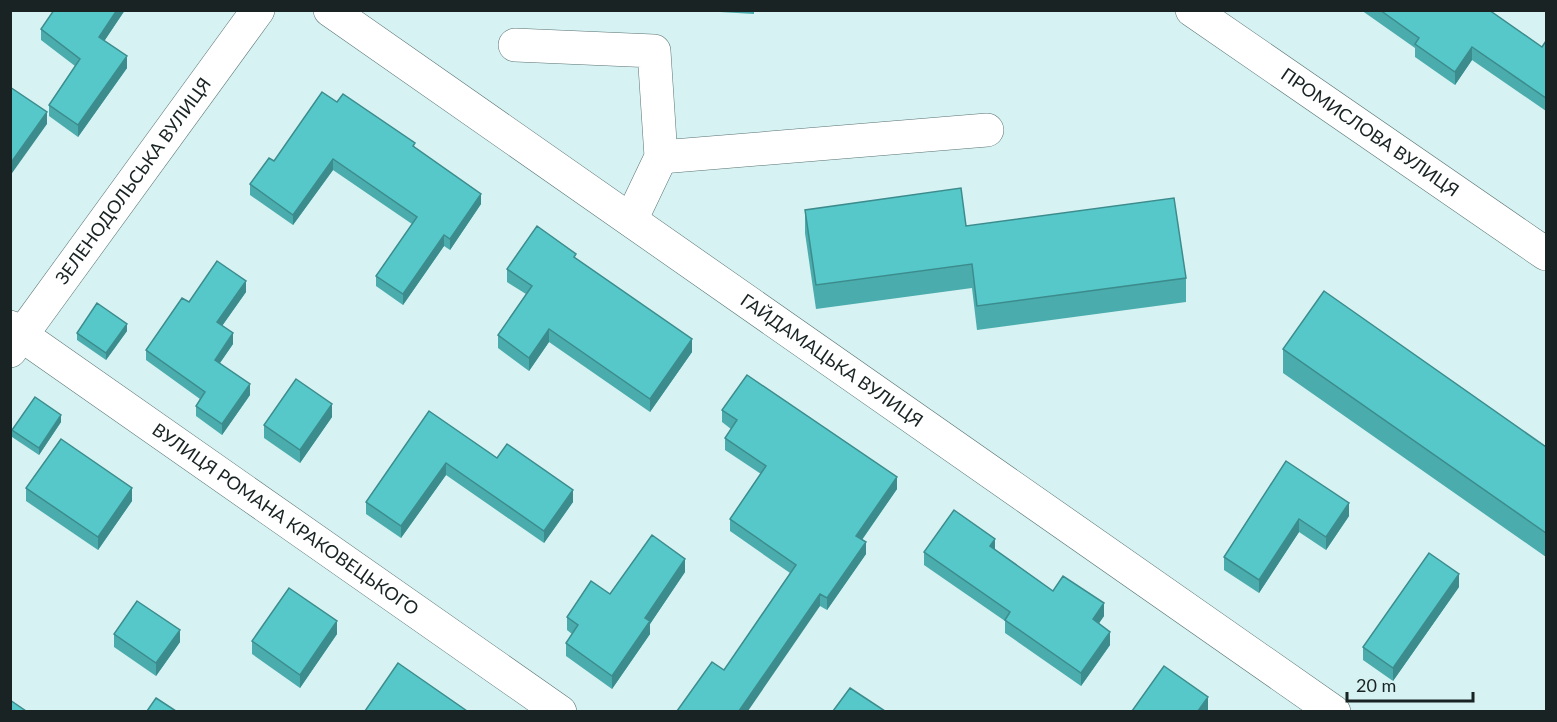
<svg xmlns="http://www.w3.org/2000/svg" width="1557" height="722" font-family="Lato,sans-serif">
<style>
.lines{fill:none;stroke-linecap:round;stroke-linejoin:round}
.minor-casing{stroke:#597272;stroke-width:34}
.minor{stroke:#fff;stroke-width:33}
.wall{fill:#4aacad}
.shaded-wall{fill:#3c8c8d}
.building{fill:#56c8c9;stroke:#3c8c8d;stroke-width:1.5}
.labels{text-anchor:middle;stroke-width:5;stroke-linejoin:round;paint-order:stroke}
.street-label{font-size:18px;fill:#192323;stroke:#d6f2f2}
</style>
<rect width="100%" height="100%" fill="#d6f2f2"/>
<g class="lines">
<defs>
<g id="minor">
<path id="s1" d="M330,10L1334,712"/>
<path id="s2" d="M1192,10L1546,254"/>
<path d="M515,45L654,51L661,157L631,220"/>
<path d="M661,157L987,130"/>
<path id="s3" d="M10,327L560,712"/>
<path id="s4" d="M10,351L258,10"/>
</g>
</defs>
<!-- minor casing -->
<use href="#minor" class="minor-casing"/>
<!-- minor -->
<use href="#minor" class="minor"/>
</g>
<!-- wall -->
<path class="wall" d="M125,10L104,41L127,68L78,137L49,116V105L75,66L41,40V29Z
M686,10H754V14Z
M1361,10H1489L1542,47L1546,41V111L1472,60L1455,85L1415,57V48Z
M337,102L415,147L481,204L450,250L444,246L403,305L376,286V276L412,224L333,170L293,225L250,195V184Z
M805,210L966,226L1186,278V302L977,330L972,288L816,309L805,233Z
M576,258L692,352L650,412L549,342L529,371L498,348V335L526,294L507,282V269Z
M246,292L222,326L233,344L220,363L250,395L222,435L196,416V406L200,399L146,360V350L189,302Z
M127,331L106,360L77,340V333Z
M1283,349L1546,447V557L1283,373Z
M722,410L897,489L862,540L866,554L827,610L820,606L724,670L790,573L730,531V519L761,474L725,450V438L731,429L722,422Z
M429,411L497,458L573,502L544,543L446,475L401,538L366,514V502Z
M332,417L300,463L264,438V425Z
M61,422L39,455L12,437V430Z
M1286,461L1349,516L1326,550L1299,532L1259,593L1224,570V557Z
M26,488L132,501L98,550L26,501Z
M995,550L1053,591L1104,616L1099,623L1110,645L1081,686L1005,633V621L924,565V552Z
M685,572L650,624V634L612,689L566,656V643L572,634L567,630V617L610,594Z
M1459,587L1393,681L1363,660V647Z
M114,634L180,642L156,676L114,647Z
M337,634L300,688L252,654V641Z"/>
<!-- shaded-wall -->
<path class="shaded-wall" d="M117,10H125L99,49V37Z
M1472,47V60L1455,85V72Z
M127,56V68L78,137V125Z
M47,112V124L10,176V164Z
M333,159V170L293,225V215Z
M481,194V204L450,250V239Z
M444,235V246L403,305V294Z
M246,281V292L217,333V322Z
M127,324V331L106,360V353Z
M549,329V342L529,371V358Z
M233,333V344L215,370V360Z
M692,339V352L650,412V399Z
M250,384V395L222,435V424Z
M332,404V417L300,463V450Z
M61,415V422L39,455V448Z
M446,463V475L401,538V526Z
M897,477V489L856,548V536Z
M132,488V501L98,550V537Z
M573,490V502L544,543V531Z
M1349,503V516L1326,550V537Z
M1299,519V532L1259,593V580Z
M995,539V552L990,546Z
M866,542V554L827,610V598Z
M685,559V572L650,624V634L612,689V676L645,618Z
M1459,574V587L1393,681V668Z
M820,594V606L748,711H739Z
M1104,603V616L1093,632V619Z
M337,621V634L300,688V675Z
M180,630V642L156,676V663Z
M1110,632V645L1081,686V673Z
M1208,697V710L1207,711H1198Z"/>
<!-- building -->
<path class="building" d="M54,10H117L99,37L127,56L78,125L49,105L80,59L41,29Z
M1380,10H1489L1542,47L1546,41V98L1472,47L1455,72L1415,44L1419,38Z
M10,87L47,112L10,164Z
M322,92L337,102L343,94L415,143L413,146L481,194L450,239L444,235L403,294L376,276L417,217L333,159L293,215L250,184L269,158L274,161Z
M961,188L966,226L1174,198L1186,278L977,306L972,264L816,285L805,210Z
M537,226L576,254L574,257L692,339L650,399L549,329L529,358L498,335L532,286L507,269Z
M217,261L246,281L217,322L233,333L215,360L250,384L222,424L196,406L205,392L146,350L182,298L189,302Z
M1324,291L1546,447V533L1283,349Z
M97,303L127,324L106,353L77,333Z
M747,375L897,477L856,536L866,542L827,598L820,594L739,711H677L712,662L724,670L796,565L730,519L766,466L725,438L737,420L722,410Z
M296,379L332,404L300,450L264,425Z
M35,397L61,415L39,448L12,430Z
M429,411L497,458L507,444L573,490L544,531L446,463L401,526L366,502Z
M61,439L132,488L98,537L26,488Z
M1286,461L1349,503L1326,537L1299,519L1259,580L1224,557Z
M954,510L995,539L990,546L1053,591L1063,576L1104,603L1093,619L1110,632L1081,673L1005,620L1010,612L924,552Z
M652,535L685,559L645,618L650,621L612,676L566,643L578,625L567,617L591,581L610,594Z
M1429,553L1459,574L1393,668L1363,647Z
M289,588L337,621L300,675L252,641Z
M137,601L180,630L156,663L114,634Z
M398,663L467,711H365Z
M1164,666L1208,697L1198,711H1132Z
M850,688L885,711H833Z
M156,698L176,711H147Z
M10,700L26,711H10Z"/>
<g class="labels">
<!-- street labels -->
<g class="street-label">
<text dy="6" stroke="none"><textPath href="#s2" startOffset="216">ПРОМИСЛОВА ВУЛИЦЯ</textPath></text>
<text dy="6" stroke="none"><textPath href="#s4" startOffset="210">ЗЕЛЕНОДОЛЬСЬКА ВУЛИЦЯ</textPath></text>
<text dy="6" stroke="none"><textPath href="#s1" startOffset="612">ГАЙДАМАЦЬКА ВУЛИЦЯ</textPath></text>
<text dy="6" stroke="none"><textPath href="#s3" startOffset="336">ВУЛИЦЯ РОМАНА КРАКОВЕЦЬКОГО</textPath></text>
</g>
</g>
<!-- border -->
<rect width="1557" height="722" fill="none" stroke="#192323" stroke-width="24"/>
<!-- scale -->
<path d="M1347 692v9h126v-9" fill="none" stroke="#192323" stroke-width="3"/>
<text x="1356" y="692" font-size="18" fill="#192323" stroke="#d6f2f2" stroke-width="4.5" paint-order="stroke">20 m</text>
</svg>
